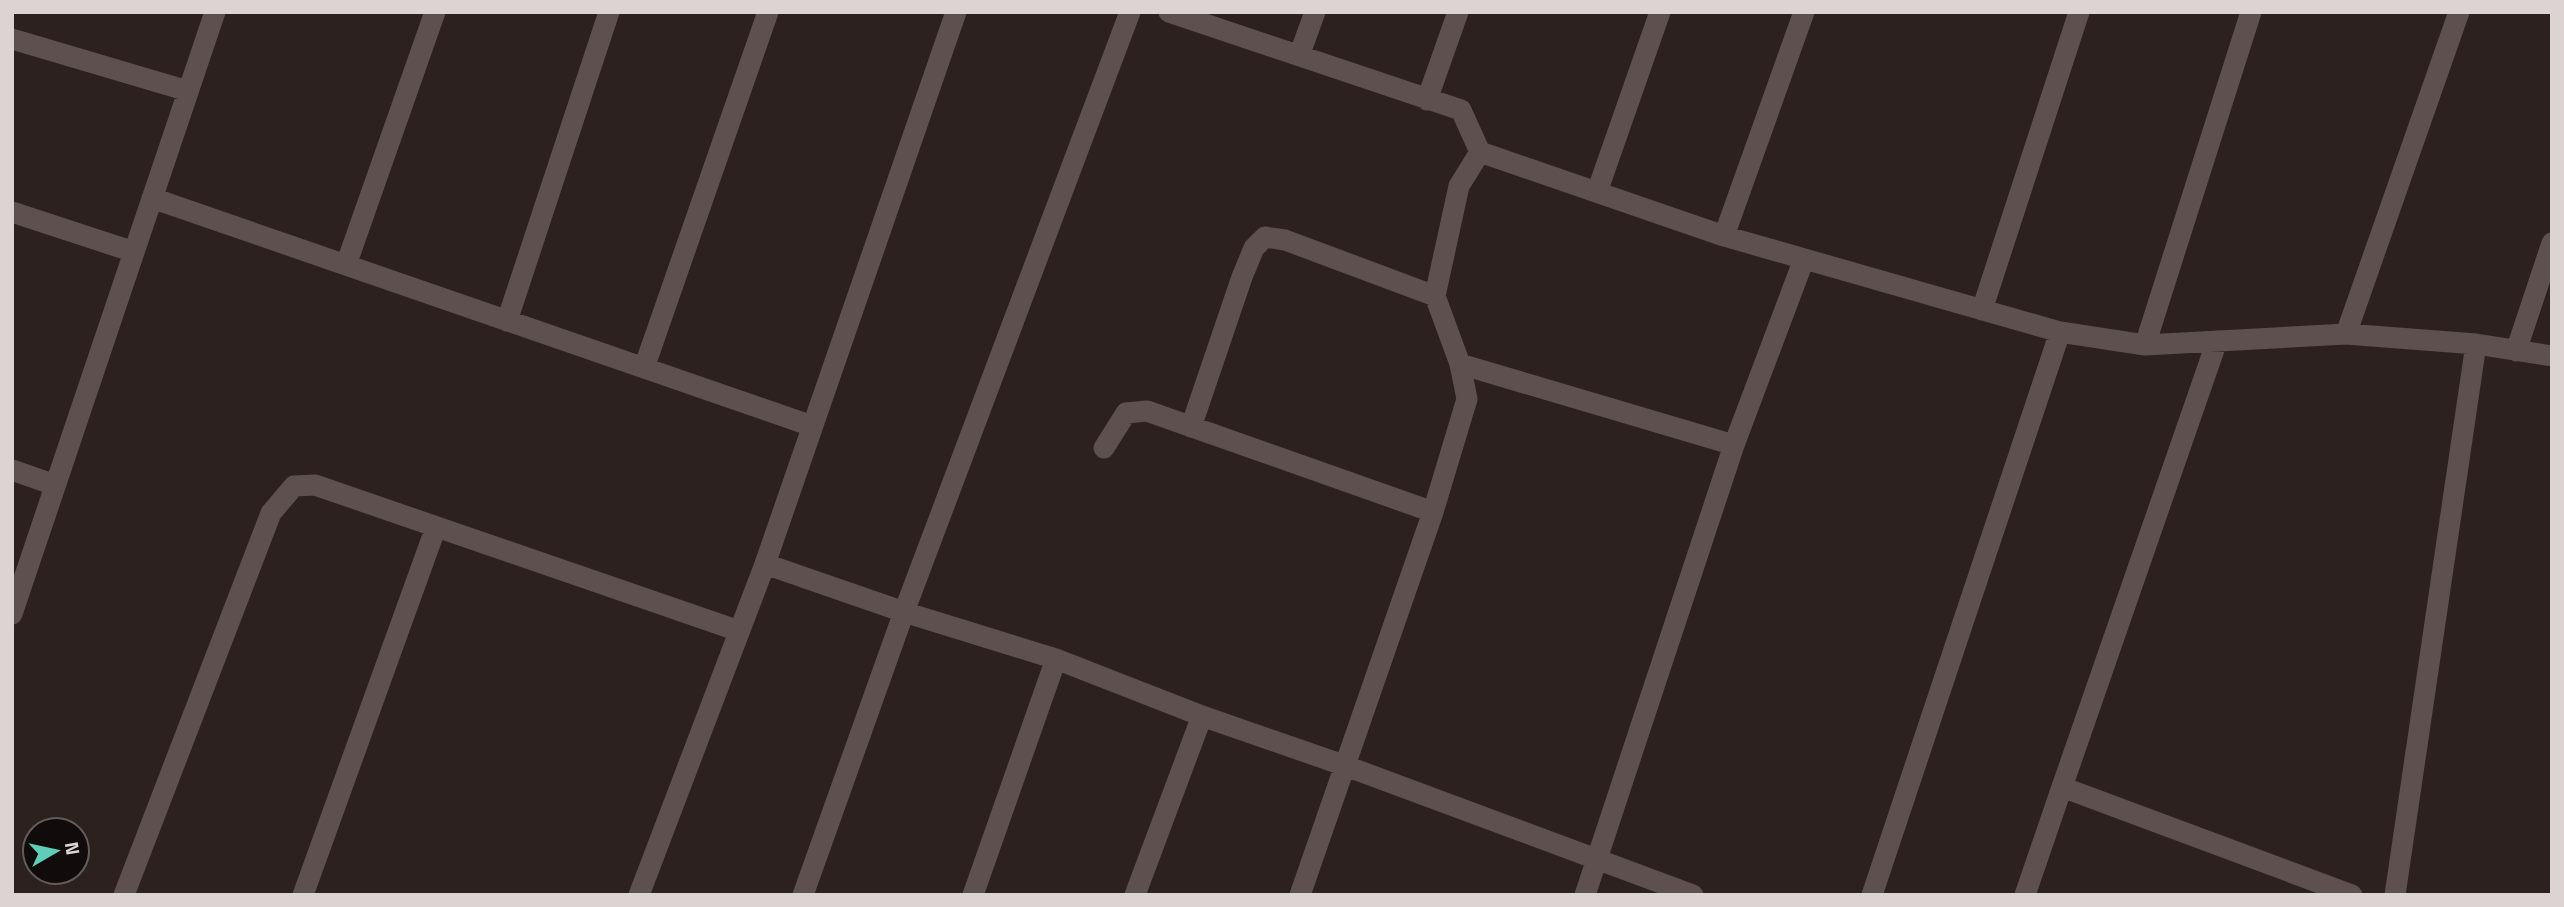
<svg xmlns="http://www.w3.org/2000/svg" width="2564" height="907" font-family="'Titillium Web',sans-serif">
<style>
.lines{fill:none;stroke-linecap:round;stroke-linejoin:round}
.street{stroke:#5d504e;stroke-width:21}
</style>
<rect width="100%" height="100%" fill="#2d211f"/>
<g class="lines">
<!-- street -->
<path class="street" d="M956,12L765,564L904,612L1056,659L1202,716L1346,766L1693,895
M1169,12L1461,110L1480,152L1724,236L2060,332L2145,345L2346,334L2476,344L2552,356
M12,39L188,91
M1299,56L1315,12
M1427,100L1458,12
M1597,192L1660,12
M152,198L812,426
M12,212L134,252
M1724,236L1804,12
M346,265L435,12
M1982,310L2079,12
M507,321L609,12
M2346,334L2459,12
M2145,345L2251,12
M2516,351L2552,243
M1460,364L1734,445
M644,368L768,12
M1191,427L1242,277L1254,248L1265,237L1285,240L1435,296
M1104,448L1126,413L1147,411L1433,512
M12,470L55,485
M12,614L215,12
M2062,787L2217,341
M124,895L271,513L294,486L315,485L739,631
M303,895L436,527
M639,895L765,564
M803,895L904,612L1130,12
M973,895L1056,659
M1135,895L1202,716
M1300,895L1433,512L1467,399L1460,364L1435,296L1459,186L1480,152
M1585,895L1734,445L1804,259
M1872,895L2060,332
M2025,895L2062,787L2352,895
M2395,895L2476,344"/>
</g>
<!-- border -->
<rect width="2564" height="907" fill="none" stroke="#dcd4d2" stroke-width="28"/>
<!-- north arrow -->
<g transform="translate(56 851) rotate(81)"><circle r="33" fill="#110c0b" stroke="#625c5b" stroke-width="2"/>
<path d="M0-5L12 26L0 18L-12 26Z" fill="#5eceb8"/>
<text y="-10" font-size="19" font-weight="bold" text-anchor="middle" fill="#dcd4d2">N</text>
</g>
</svg>
